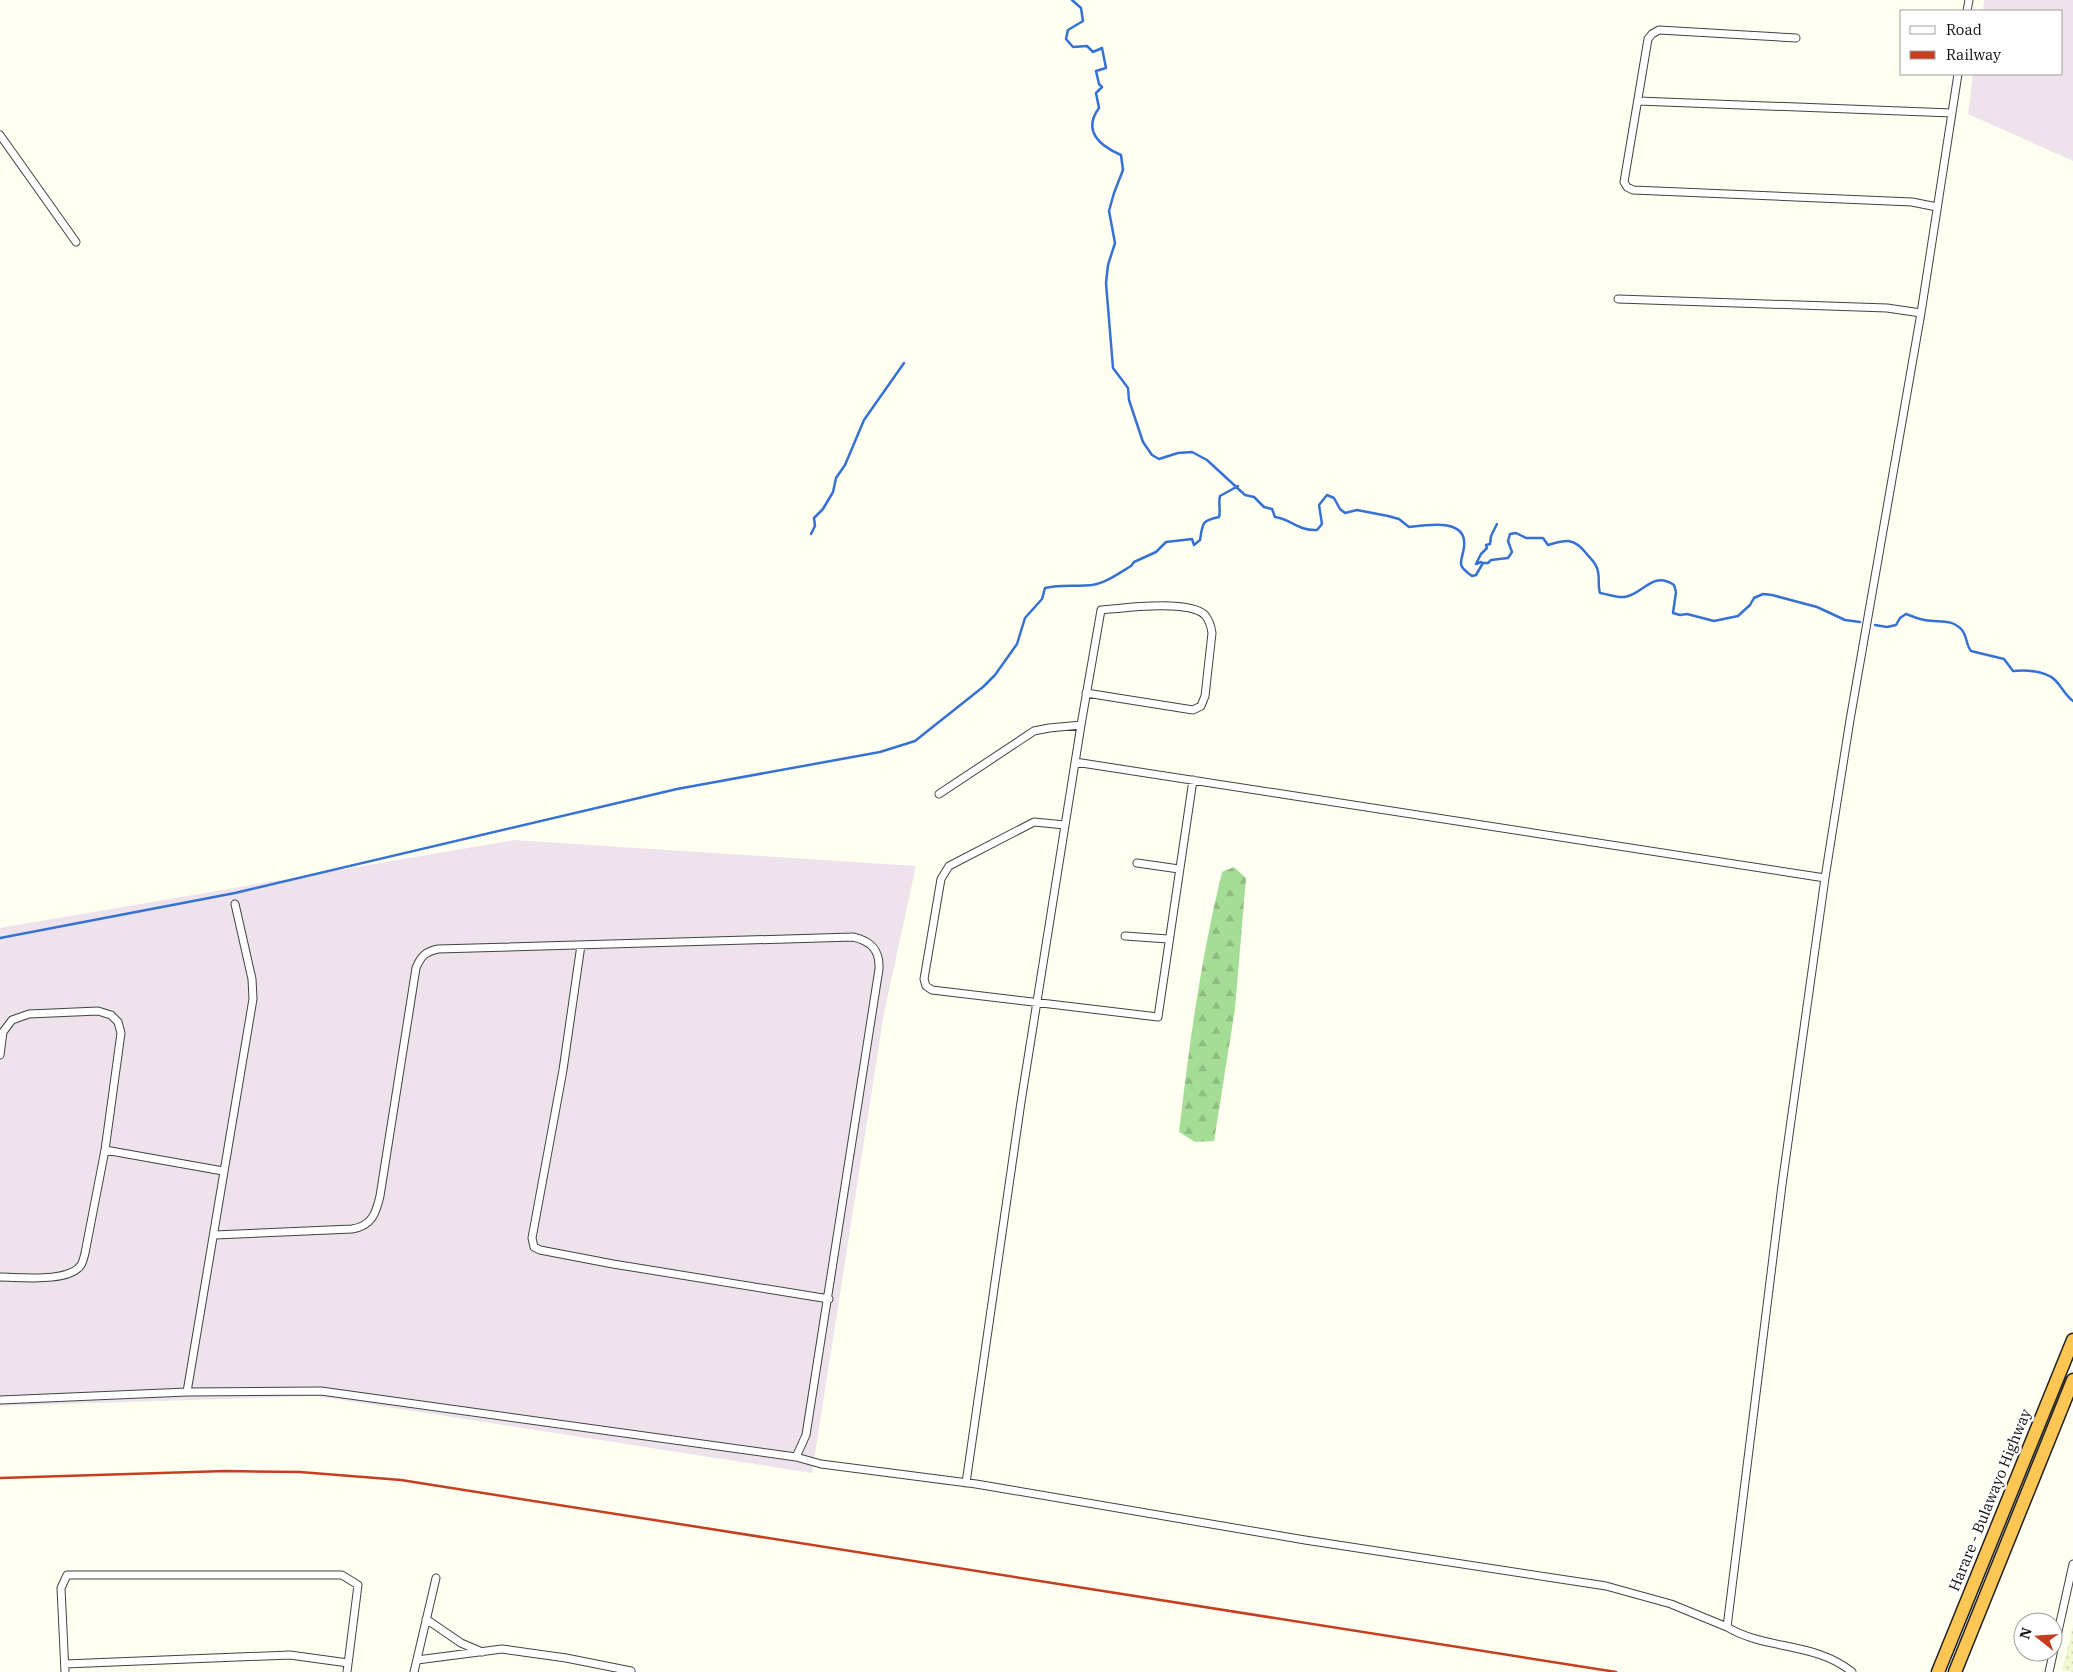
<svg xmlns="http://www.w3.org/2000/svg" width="2073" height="1672" font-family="'IBM Plex Serif',serif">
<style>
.industrial{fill:#eee3ec}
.farmland{fill:url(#farmland-dots)}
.forest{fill:url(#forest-firs)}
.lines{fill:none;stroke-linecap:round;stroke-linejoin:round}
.stream{stroke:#3671d4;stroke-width:2.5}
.street-casing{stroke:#424242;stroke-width:9}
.highway-casing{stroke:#202020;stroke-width:15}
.street{stroke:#fff;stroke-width:7}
.highway{stroke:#fbc653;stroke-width:12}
.rail{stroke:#c63e20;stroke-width:2.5}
.labels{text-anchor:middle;stroke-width:5;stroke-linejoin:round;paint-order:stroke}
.street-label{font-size:15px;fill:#0f0f0f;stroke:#fff}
</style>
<defs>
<pattern id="farmland-dots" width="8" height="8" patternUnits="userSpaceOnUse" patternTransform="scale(1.25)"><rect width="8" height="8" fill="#f1f7cf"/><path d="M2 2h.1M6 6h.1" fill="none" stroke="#cdd3b1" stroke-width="1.8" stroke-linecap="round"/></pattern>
<pattern id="forest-firs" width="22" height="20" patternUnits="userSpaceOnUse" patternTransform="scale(1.25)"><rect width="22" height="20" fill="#a6dd96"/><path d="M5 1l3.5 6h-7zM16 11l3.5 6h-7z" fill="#8ebc80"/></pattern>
</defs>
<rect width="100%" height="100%" fill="#fffff1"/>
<!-- industrial -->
<path class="industrial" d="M1984,0H2073V161L1968,114L1973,74H2062V11H1983Z
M514,840L916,866L884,1013L812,1473L316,1396L0,1406V928Z"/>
<!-- farmland -->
<path class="farmland" d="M2073,1626V1672L2062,1670Z"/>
<!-- forest -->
<path class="forest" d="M1234,867L1246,878L1235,1009L1214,1141L1195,1142L1179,1132C1189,1045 1201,958 1222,872Z"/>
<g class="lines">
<!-- stream -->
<path class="stream" d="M1072,0L1081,8L1083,21L1068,30L1066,39L1073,47L1087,46L1093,52L1102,48L1106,68L1096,71L1099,84L1102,87L1096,93L1099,108C1082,131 1100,146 1121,155L1123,170L1114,193L1109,211L1115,243L1108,265L1106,283L1113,368L1128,388L1129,400L1143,442L1152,455L1159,459L1178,453L1192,452L1207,460L1245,495L1254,497L1264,507L1272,509L1275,517C1291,519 1298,531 1317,530L1322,524L1319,505L1327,495L1334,498L1340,509L1345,513L1357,510L1388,516L1399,519L1409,527C1426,525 1468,517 1464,547C1462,563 1455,564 1472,576L1476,575L1483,563H1488L1491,560L1508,558L1512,552L1508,541L1510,534L1516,533L1526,538H1543L1548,545C1566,540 1573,537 1586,553C1589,557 1594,561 1596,566C1601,574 1597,584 1600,593C1607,594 1617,598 1624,597C1643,595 1652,570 1674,585L1676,592L1673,613L1680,615L1687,614L1714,621L1738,616L1750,605L1754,598L1763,594L1772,595L1817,607L1845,620L1860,622
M811,534L815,526L814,518L823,509L833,492L836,478L845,465L864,420L904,363
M1483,563L1481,562L1476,564L1481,554L1487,548L1486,545L1490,544L1491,536L1497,524
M1875,625L1887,627L1896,625L1900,618L1906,614C1912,616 1918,619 1925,620C1939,623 1951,618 1962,630C1967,636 1966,645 1971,651L2004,659L2013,671C2026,670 2045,671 2055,680C2062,687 2065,695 2073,701
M0,938L235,893L677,789L880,752L915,741L983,687L995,675L1017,644L1025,618L1042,599L1045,588C1063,584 1075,587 1092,585C1106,583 1119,573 1131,566L1134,562L1156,552L1166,542L1192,539L1194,545L1200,540C1203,523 1201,521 1219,517C1221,510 1218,504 1220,496L1238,486"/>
<defs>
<path id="street" d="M1967,11L1969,0
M1796,38L1659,30L1652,34L1648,39L1624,182L1627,187L1633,190L1912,202L1937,207
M1638,101L1952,113
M0,135L76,242
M1618,299L1887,308L1921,313
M1075,762L1825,878
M939,794L1034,731L1049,728L1081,725
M1065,825L1034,822L949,866L941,879L924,979L926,986L932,990L1158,1017L1193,780
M1137,863L1179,869
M1125,936L1168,939
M581,945L563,1070L532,1238L534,1247L540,1250L613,1264L829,1299
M0,1055L3,1032L12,1020L29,1014L98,1011L111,1015L118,1022L121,1033L105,1150L85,1253C84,1257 83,1262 81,1265C69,1283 20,1277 0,1277
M105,1150L223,1171
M187,1392L253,999L252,979L235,904
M0,1400L187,1392L321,1391L796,1457L806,1435L879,969C880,950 871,941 853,937L438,949C425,952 421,956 416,968L380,1196C376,1213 372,1226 352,1229L215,1235
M796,1457L821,1464L976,1484L1305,1540L1606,1586L1671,1604L1727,1627L1782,1185L1825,878L1850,720L1921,313L1958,74
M966,1483L1021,1102L1081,725L1101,610C1123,608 1189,599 1205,615C1209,620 1211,626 1212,633L1205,696L1201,706L1193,710L1086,693
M426,1619L461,1643L482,1652
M1727,1627C1765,1650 1816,1642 1852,1672
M417,1660L502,1649L566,1658L631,1671
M65,1664L290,1655L348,1663
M65,1672L61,1588L67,1575H342L358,1585L347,1672
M414,1672L436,1578
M2049,1672L2073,1564"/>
<path id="highway" d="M1938,1672L2073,1340
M1955,1672L2073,1380"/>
</defs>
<!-- street casing -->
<use href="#street" class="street-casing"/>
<!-- highway casing -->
<use href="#highway" class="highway-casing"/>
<!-- street -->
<use href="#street" class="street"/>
<!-- highway -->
<use href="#highway" class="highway"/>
<!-- rail -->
<path class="rail" d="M0,1478L225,1471L300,1472L401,1480L1616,1672"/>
</g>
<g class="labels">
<!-- street labels -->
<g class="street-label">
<text transform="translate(1990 1500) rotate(-68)" y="5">Harare - Bulawayo Highway</text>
</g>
</g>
<!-- legend -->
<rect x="1900" y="10" width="162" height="65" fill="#ffffff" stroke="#9f9f9f"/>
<rect x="1910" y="26" width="25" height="8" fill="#ffffff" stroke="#9f9f9f"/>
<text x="1946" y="35" font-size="15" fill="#0f0f0f">Road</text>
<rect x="1910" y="51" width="25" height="8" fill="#c63e20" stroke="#9f9f9f"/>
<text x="1946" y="60" font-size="15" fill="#0f0f0f">Railway</text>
<!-- north arrow -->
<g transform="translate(2038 1637) rotate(287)"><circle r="24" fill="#ffffff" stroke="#9f9f9f"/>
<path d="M0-4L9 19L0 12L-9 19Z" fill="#c63e20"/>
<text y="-8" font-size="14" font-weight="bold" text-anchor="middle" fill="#0f0f0f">N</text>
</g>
</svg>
